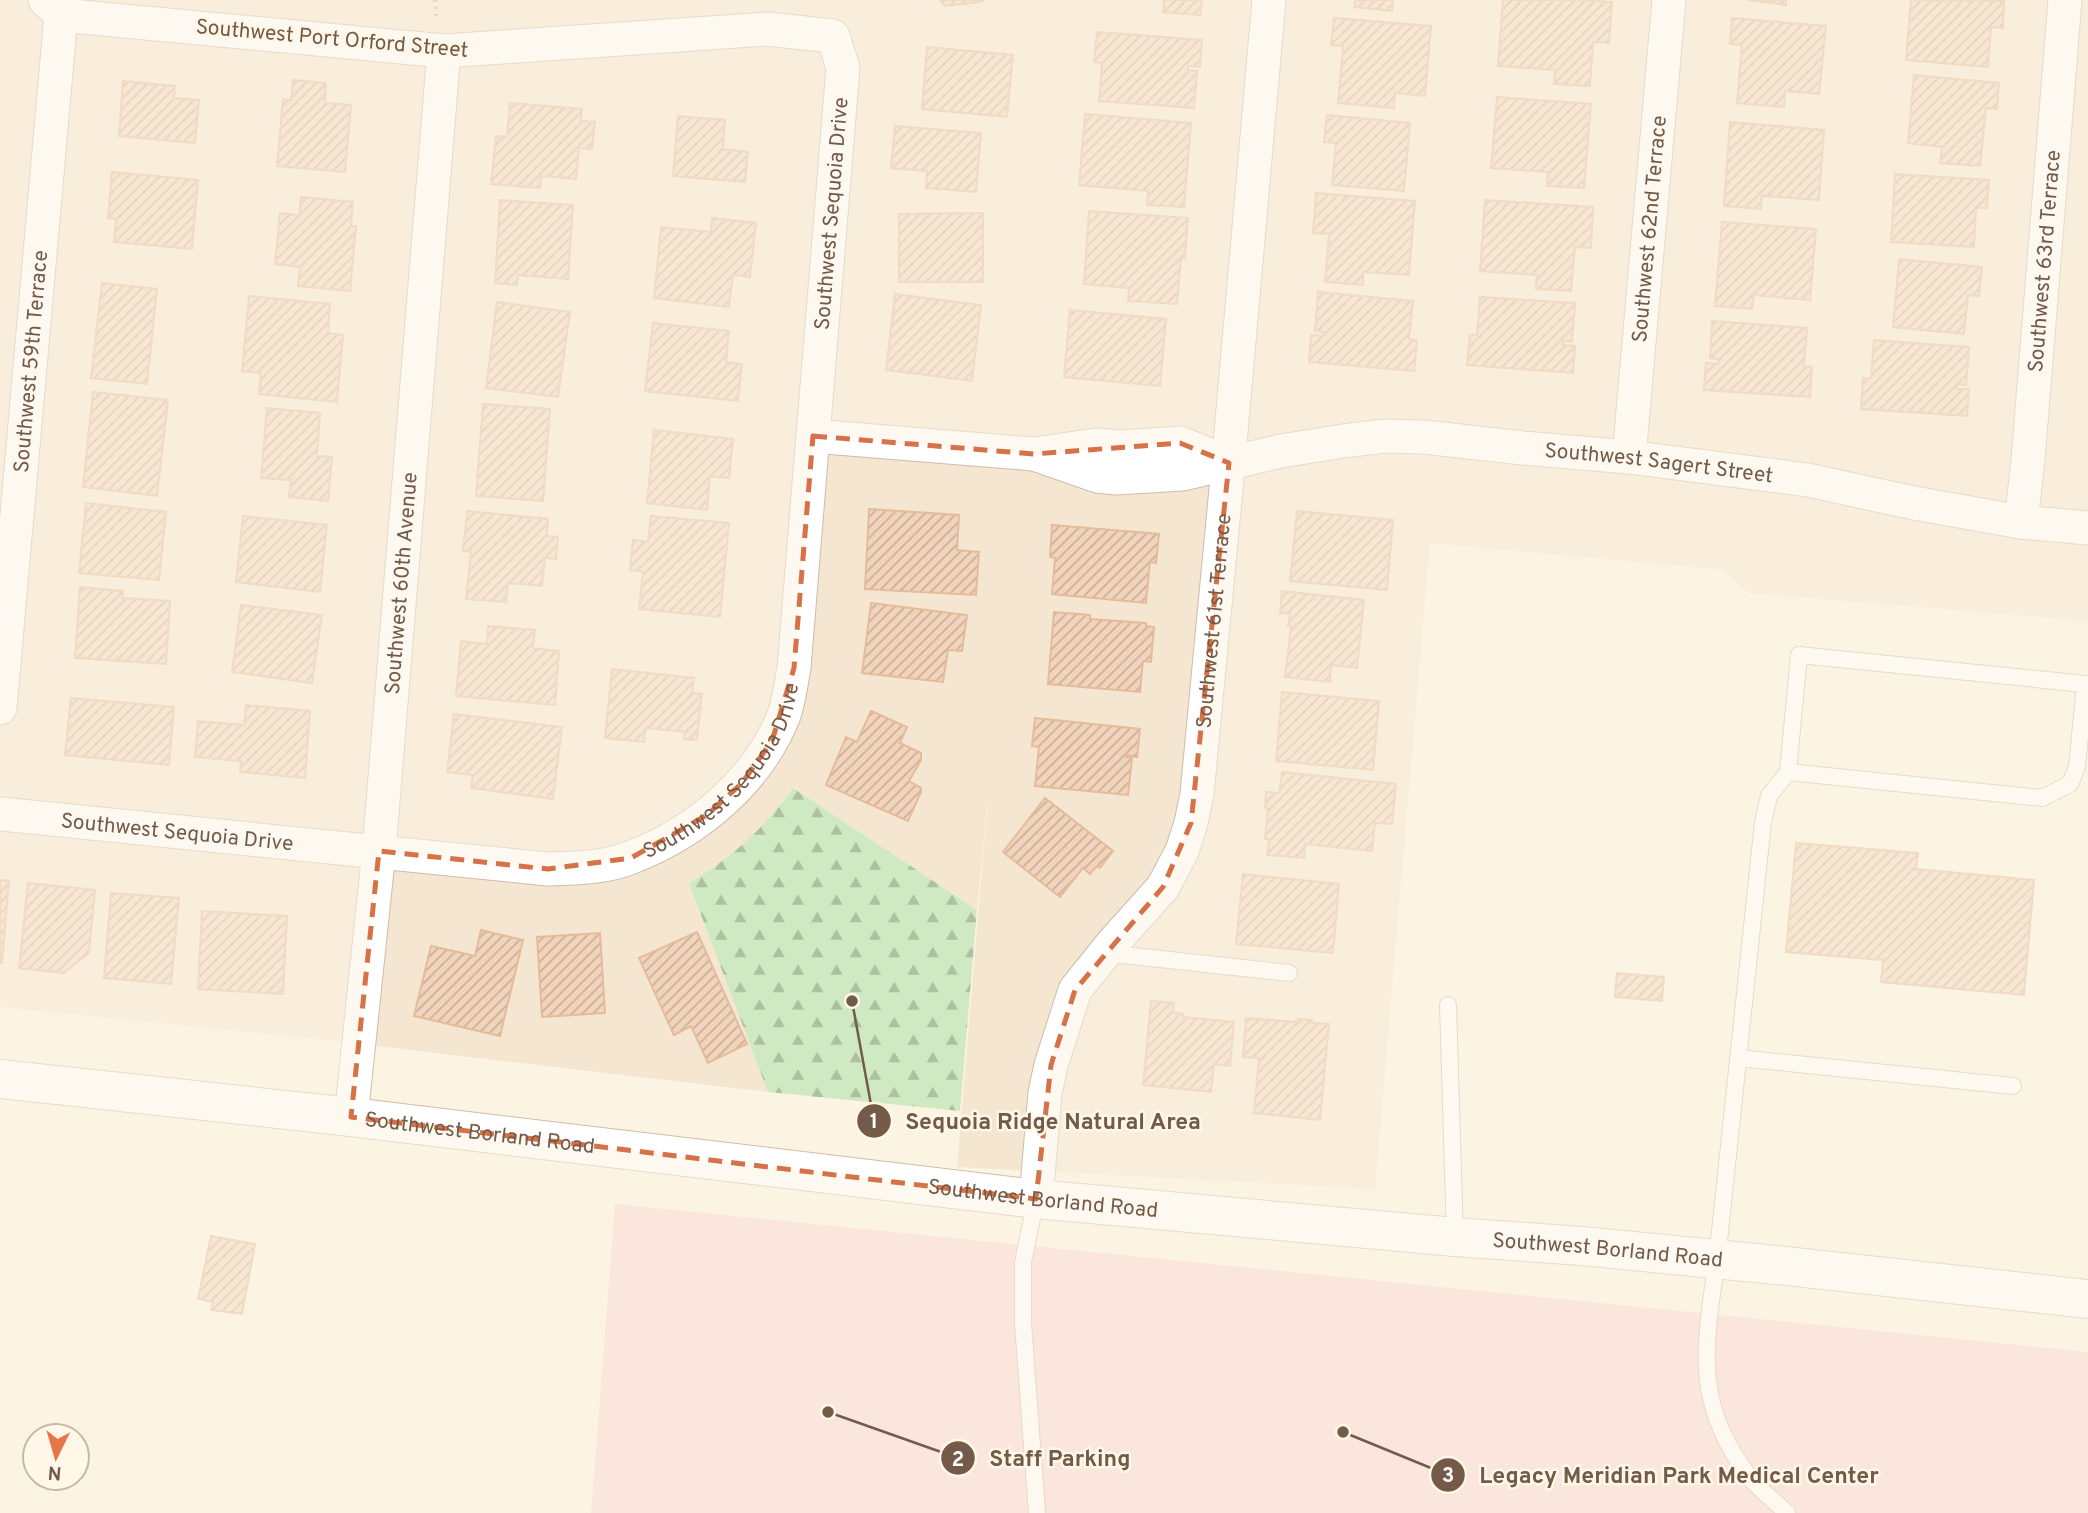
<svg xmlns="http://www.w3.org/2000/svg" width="2088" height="1513" font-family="Overpass,sans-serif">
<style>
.residential{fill:#f4e6d1}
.medical{fill:#fad6d8}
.forest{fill:url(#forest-firs)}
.building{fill:url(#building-hatch);stroke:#e4bc9b;stroke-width:2}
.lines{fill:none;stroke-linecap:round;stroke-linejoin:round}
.lane-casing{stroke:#cebcaa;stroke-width:18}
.street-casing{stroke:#cebcaa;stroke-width:35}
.secondary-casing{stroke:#d1bca7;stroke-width:40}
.path{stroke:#d6b79e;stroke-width:4.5;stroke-dasharray:2 5;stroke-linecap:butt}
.lane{stroke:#fff;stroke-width:16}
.street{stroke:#fff;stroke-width:33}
.secondary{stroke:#fff;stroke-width:38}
.marked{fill:none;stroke:#d67148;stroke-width:5;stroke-dasharray:14 9;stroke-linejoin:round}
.labels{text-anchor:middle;stroke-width:5;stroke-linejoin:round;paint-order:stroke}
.street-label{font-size:21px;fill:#745b49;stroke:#fff8e9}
.leader{fill:none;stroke:#745b49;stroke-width:2.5}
.callout-dot{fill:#745b49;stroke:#fff8e9;stroke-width:2.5}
.mark-label{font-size:21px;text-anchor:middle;font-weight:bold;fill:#fff}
.callout-label{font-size:23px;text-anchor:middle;font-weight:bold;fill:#745b49;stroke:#fff8e9;stroke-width:5;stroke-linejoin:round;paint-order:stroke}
</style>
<defs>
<pattern id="forest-firs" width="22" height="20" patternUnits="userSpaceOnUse" patternTransform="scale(1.75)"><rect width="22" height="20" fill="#cfeac2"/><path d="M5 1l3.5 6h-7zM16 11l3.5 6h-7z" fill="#adc1a0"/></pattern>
<pattern id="building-hatch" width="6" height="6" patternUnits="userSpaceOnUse" patternTransform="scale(1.75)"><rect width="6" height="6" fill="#f2d4bb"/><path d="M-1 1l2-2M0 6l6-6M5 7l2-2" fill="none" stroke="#c9af9a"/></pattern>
</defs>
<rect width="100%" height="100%" fill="#fcf4e3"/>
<!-- residential -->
<path class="residential" d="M0,0H2088V621L1748,593L1724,570L1430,543L1375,1189L957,1167L989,786L977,910L793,788L764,825L747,842L729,857L690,883L768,1092L317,1039L0,1007Z"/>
<!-- medical -->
<path class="medical" d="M615,1204L2088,1352V1513H591Z"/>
<!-- forest -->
<path class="forest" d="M793,788L977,910L960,1111L768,1092L689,883C733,857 763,829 793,788Z"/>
<!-- building -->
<path class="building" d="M940,0H984L981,2L945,6Z
M1164,0H1202L1200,15L1163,12Z
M1355,0H1393L1392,11L1354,7Z
M1503,0H1577L1612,2L1609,43L1593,42L1590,86L1554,84L1555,70L1498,66Z
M1748,0H1786V5Z
M1911,0L2004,1L2003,28L1991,27L1988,67L1906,60Z
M1334,18L1431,26L1425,96L1395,93L1394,108L1338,103L1343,46L1331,45Z
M1732,18L1826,26L1819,94L1785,91L1784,107L1737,103L1742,45L1730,44Z
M1097,32L1202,40L1200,67L1188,66V70L1197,71L1194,108L1099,101L1102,63L1094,62Z
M927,47L1013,55L1007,117L922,109Z
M1914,75L1999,83L1997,109L1986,108L1980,166L1940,163L1942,147L1908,143Z
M293,80L326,83L325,103L351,105L345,172L277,166L283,99L291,100Z
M123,81L175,86L174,98L199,100L195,143L119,136Z
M1497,97L1591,104L1584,188L1547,186L1548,172L1491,168Z
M510,103L582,109L581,121L595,122L592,149L579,148L576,179L541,176L540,188L491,184L496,136L507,137Z
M1085,114L1191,123L1184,207L1147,205L1148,191L1079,185Z
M1327,115L1410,123L1404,191L1332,185L1336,143L1324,142Z
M678,116L725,120L723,149L748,152L745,182L673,176Z
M1730,122L1824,130L1819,200L1762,196L1761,209L1724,206Z
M895,126L981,133L976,192L926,188L927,171L891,168Z
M112,172L198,180L192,249L114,242L116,219L108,218Z
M1895,174L1989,180L1987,208H1976L1974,247L1891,242Z
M1316,193L1415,201L1409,275L1363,272V285L1325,282L1329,234L1313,233Z
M301,197L353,202L351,226H356L350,291L298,286L300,267L275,264L280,213L299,215Z
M500,200L573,205L568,279L518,275L517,285L495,283Z
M1485,200L1593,207L1591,248L1575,247L1571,291L1536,289L1537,275L1480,271Z
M1089,211L1188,218L1185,258H1181L1177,304L1128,301L1129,288L1084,284Z
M983,213V282H899V214Z
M712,218L756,223L750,277L733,275L729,307L654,298L661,227L711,232Z
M1722,222L1816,229L1810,300L1754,295L1752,309L1715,306Z
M1899,259L1982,267L1979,296L1968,295L1964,334L1893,327Z
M102,283L157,289L147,384L91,378Z
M1318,292L1413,301L1409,339L1417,340L1414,371L1309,362L1311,335L1323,336V332L1315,331Z
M895,294L981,305L972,381L886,370Z
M249,296L330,304L328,333L343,335L337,402L259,394L261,373L242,371Z
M1480,297L1575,303L1572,342L1563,341V345L1575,346L1573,373L1467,365L1470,335H1477Z
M497,302L570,312L558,397L486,388Z
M1070,310L1166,319L1160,386L1064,377Z
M1712,321L1807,328L1804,366L1812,367L1810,397L1704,390L1706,363L1718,364V359L1710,358Z
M653,323L729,331L726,362L742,364L738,401L645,391Z
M1874,340L1969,347L1966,385L1957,384V389H1969L1967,416L1861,409L1863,378H1871Z
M93,392L168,400L157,496L83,487Z
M483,404L550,409L543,501L476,496Z
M267,408L320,413L317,456L332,457L328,501L289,497L291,480L261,478Z
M654,430L733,439L729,478L710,476L707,510L647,503Z
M86,503L166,512L159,580L79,573Z
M869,509L959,515L957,550L979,552L976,595L865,589Z
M467,511L548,519L547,536L558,537L556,559L545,558L542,586L508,583L506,602L466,599L471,552L463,551Z
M1297,511L1393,520L1387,590L1290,581Z
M243,516L327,525L320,592L236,582Z
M651,516L729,523L720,617L639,609L643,572L630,570L633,540L648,542Z
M1052,525L1159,534L1156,563L1150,562L1146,603L1052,594L1055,558L1050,557Z
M80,587L123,591L122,598L170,601L166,664L75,658Z
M1282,591L1364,600L1357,668L1331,665L1330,682L1285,677L1291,626H1288L1290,614L1280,613Z
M871,603L967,615L962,651L948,650L943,682L862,673Z
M241,605L322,615L312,683L232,672Z
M1054,612L1090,615V619L1146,623V626L1154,627L1151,662L1143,661L1140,692L1048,684Z
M488,626L535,630L533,648L559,651L555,705L456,696L461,641L487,644Z
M612,669L694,678L692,693L702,694L697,740L684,739L685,732L646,728L644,742L605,738Z
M1282,692L1379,701L1373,770L1276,761Z
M71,698L174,707L169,765L65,755Z
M246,705L310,711L305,778L240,772L241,761L195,757L198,721L244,725Z
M871,711L907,727L900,743L921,753V760L909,781L921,788V792L908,821L826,785L846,737L857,742Z
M454,714L562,727L553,799L471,788L473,775L447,772Z
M1035,718L1140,729L1137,757L1126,755V757L1132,758L1128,795L1035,786L1039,747L1032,746Z
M1282,772L1396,784L1392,824L1375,823L1372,851L1305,844L1304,858L1267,855L1269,839H1265L1268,808H1265L1266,792L1279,793Z
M1045,798L1113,851L1100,868L1097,866L1090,874L1083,868L1060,897L1003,852Z
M1796,843L1918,853L1916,869L2034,880L2024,995L1881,982L1883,960L1786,952Z
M1243,874L1339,884L1333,953L1236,944Z
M0,880L9,881L2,963H0Z
M28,883L95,890L89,953L64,973L19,968Z
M111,893L179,898L171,984L104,978Z
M202,911L287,916L283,994L198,989Z
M481,930L523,940L500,1036L414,1016L431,946L475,956Z
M697,932L747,1044L708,1063L691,1026L674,1035L639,958Z
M600,933L605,1013L542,1017L537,937Z
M1617,973L1664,977L1662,1001L1615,997Z
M1151,1001L1174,1003L1173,1012L1183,1014V1017L1234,1022L1230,1066L1214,1064L1211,1092L1143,1085Z
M1246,1018L1298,1022V1019L1312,1020V1023L1329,1024L1320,1120L1254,1113L1259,1058L1243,1057Z
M211,1236L255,1244L242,1314L211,1310L213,1302L198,1299Z"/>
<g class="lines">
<defs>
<path id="lane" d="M1105,953L1289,973
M1448,1005L1455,1237
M1738,1058L2013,1086
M1036,1199L1023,1262V1323L1037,1513
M1787,1513C1776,1502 1762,1492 1752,1480C1693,1406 1704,1347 1717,1260L1763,822L1769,796L1788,772L2042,798L2070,784L2077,767L2085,684L1799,655L1788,772"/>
<g id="street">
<path d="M813,436L1034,454L1096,445L1122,447L1180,443L1229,463"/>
<path id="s1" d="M1034,454L1097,476L1116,478L1183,474L1281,451L1343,441L1385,436L1424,437L1523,448L1629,457L1808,480L1914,503L2021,522L2088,528"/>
<path id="s2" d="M1629,457L1669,0"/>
<path id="s3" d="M2021,522L2028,460L2065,0"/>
<path id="s4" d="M0,708L61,15"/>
<path id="s5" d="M0,814L548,869C576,868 606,868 632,857C697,832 758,781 784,715C789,701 791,683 794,668L843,68L833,36L767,29L444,51L61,15L45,0"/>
<path id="s6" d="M351,1117L379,851L444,51"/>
<path id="s7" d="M1036,1199L1045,1093L1051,1065L1075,990L1112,944L1163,887L1182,851L1191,823L1197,794L1226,489L1269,0"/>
</g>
<g id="secondary">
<path id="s8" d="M0,1079L351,1117L1036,1199L1455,1237L1582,1246L1776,1265L2088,1299"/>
</g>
</defs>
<!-- lane casing -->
<use href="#lane" class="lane-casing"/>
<!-- street casing -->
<use href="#street" class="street-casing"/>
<!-- secondary casing -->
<use href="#secondary" class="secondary-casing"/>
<!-- path -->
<path class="path" d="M435,0L436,17"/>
<!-- lane -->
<use href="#lane" class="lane"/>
<!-- street -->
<use href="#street" class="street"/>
<!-- secondary -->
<use href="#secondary" class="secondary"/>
</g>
<!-- marked area -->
<path d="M0 0H2088V1513H0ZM813,436L1034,454L1180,443L1229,463L1191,823L1163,887L1075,990L1051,1065L1036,1199L351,1117L379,851L548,869L631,858L707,815L742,783L772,741L794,668Z" fill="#fcf4e3" fill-opacity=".55" fill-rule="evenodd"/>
<path class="marked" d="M813,436L1034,454L1180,443L1229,463L1191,823L1163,887L1075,990L1051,1065L1036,1199L351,1117L379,851L548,869L631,858L707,815L742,783L772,741L794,668Z"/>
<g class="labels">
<!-- street labels -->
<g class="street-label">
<text transform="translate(332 38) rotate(5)" y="7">Southwest Port Orford Street</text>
<text dy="7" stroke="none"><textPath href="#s5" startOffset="1354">Southwest Sequoia Drive</textPath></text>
<text dy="7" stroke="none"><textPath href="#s2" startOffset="229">Southwest 62nd Terrace</textPath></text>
<text dy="7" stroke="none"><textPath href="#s3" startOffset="262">Southwest 63rd Terrace</textPath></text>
<text dy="7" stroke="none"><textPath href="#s4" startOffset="348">Southwest 59th Terrace</textPath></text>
<text dy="7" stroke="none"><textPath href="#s1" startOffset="634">Southwest Sagert Street</textPath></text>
<text dy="7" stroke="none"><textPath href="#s6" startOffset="536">Southwest 60th Avenue</textPath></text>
<text dy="7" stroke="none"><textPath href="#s7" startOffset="623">Southwest 61st Terrace</textPath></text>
<text dy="7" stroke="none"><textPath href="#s5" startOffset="766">Southwest Sequoia Drive</textPath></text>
<text dy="7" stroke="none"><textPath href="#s5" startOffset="178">Southwest Sequoia Drive</textPath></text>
<text dy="7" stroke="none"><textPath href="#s8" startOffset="483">Southwest Borland Road</textPath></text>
<text dy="7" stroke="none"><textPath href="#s8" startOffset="1050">Southwest Borland Road</textPath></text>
<text dy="7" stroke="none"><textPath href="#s8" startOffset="1617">Southwest Borland Road</textPath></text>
</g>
</g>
<!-- callouts -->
<path class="leader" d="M852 1001L874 1121M828 1412L958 1458M1343 1432L1448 1475"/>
<g class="callout-dot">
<circle cx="852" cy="1001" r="7"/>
<circle cx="828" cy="1412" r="7"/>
<circle cx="1343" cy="1432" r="7"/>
<circle cx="874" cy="1121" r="18"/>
<circle cx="958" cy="1458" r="18"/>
<circle cx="1448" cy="1475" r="18"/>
</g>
<g class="mark-label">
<text x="874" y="1128">1</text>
<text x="958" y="1466">2</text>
<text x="1448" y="1482">3</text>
</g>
<g class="callout-label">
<text x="1053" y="1129">Sequoia Ridge Natural Area</text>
<text x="1060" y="1466">Staff Parking</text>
<text x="1679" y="1483">Legacy Meridian Park Medical Center</text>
</g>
<!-- north arrow -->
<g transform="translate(56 1457) rotate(185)"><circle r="33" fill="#fff8e9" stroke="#c7b9a9" stroke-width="2"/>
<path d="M0-5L12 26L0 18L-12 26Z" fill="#e77548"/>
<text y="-10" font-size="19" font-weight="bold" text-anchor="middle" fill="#745b49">N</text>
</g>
</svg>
